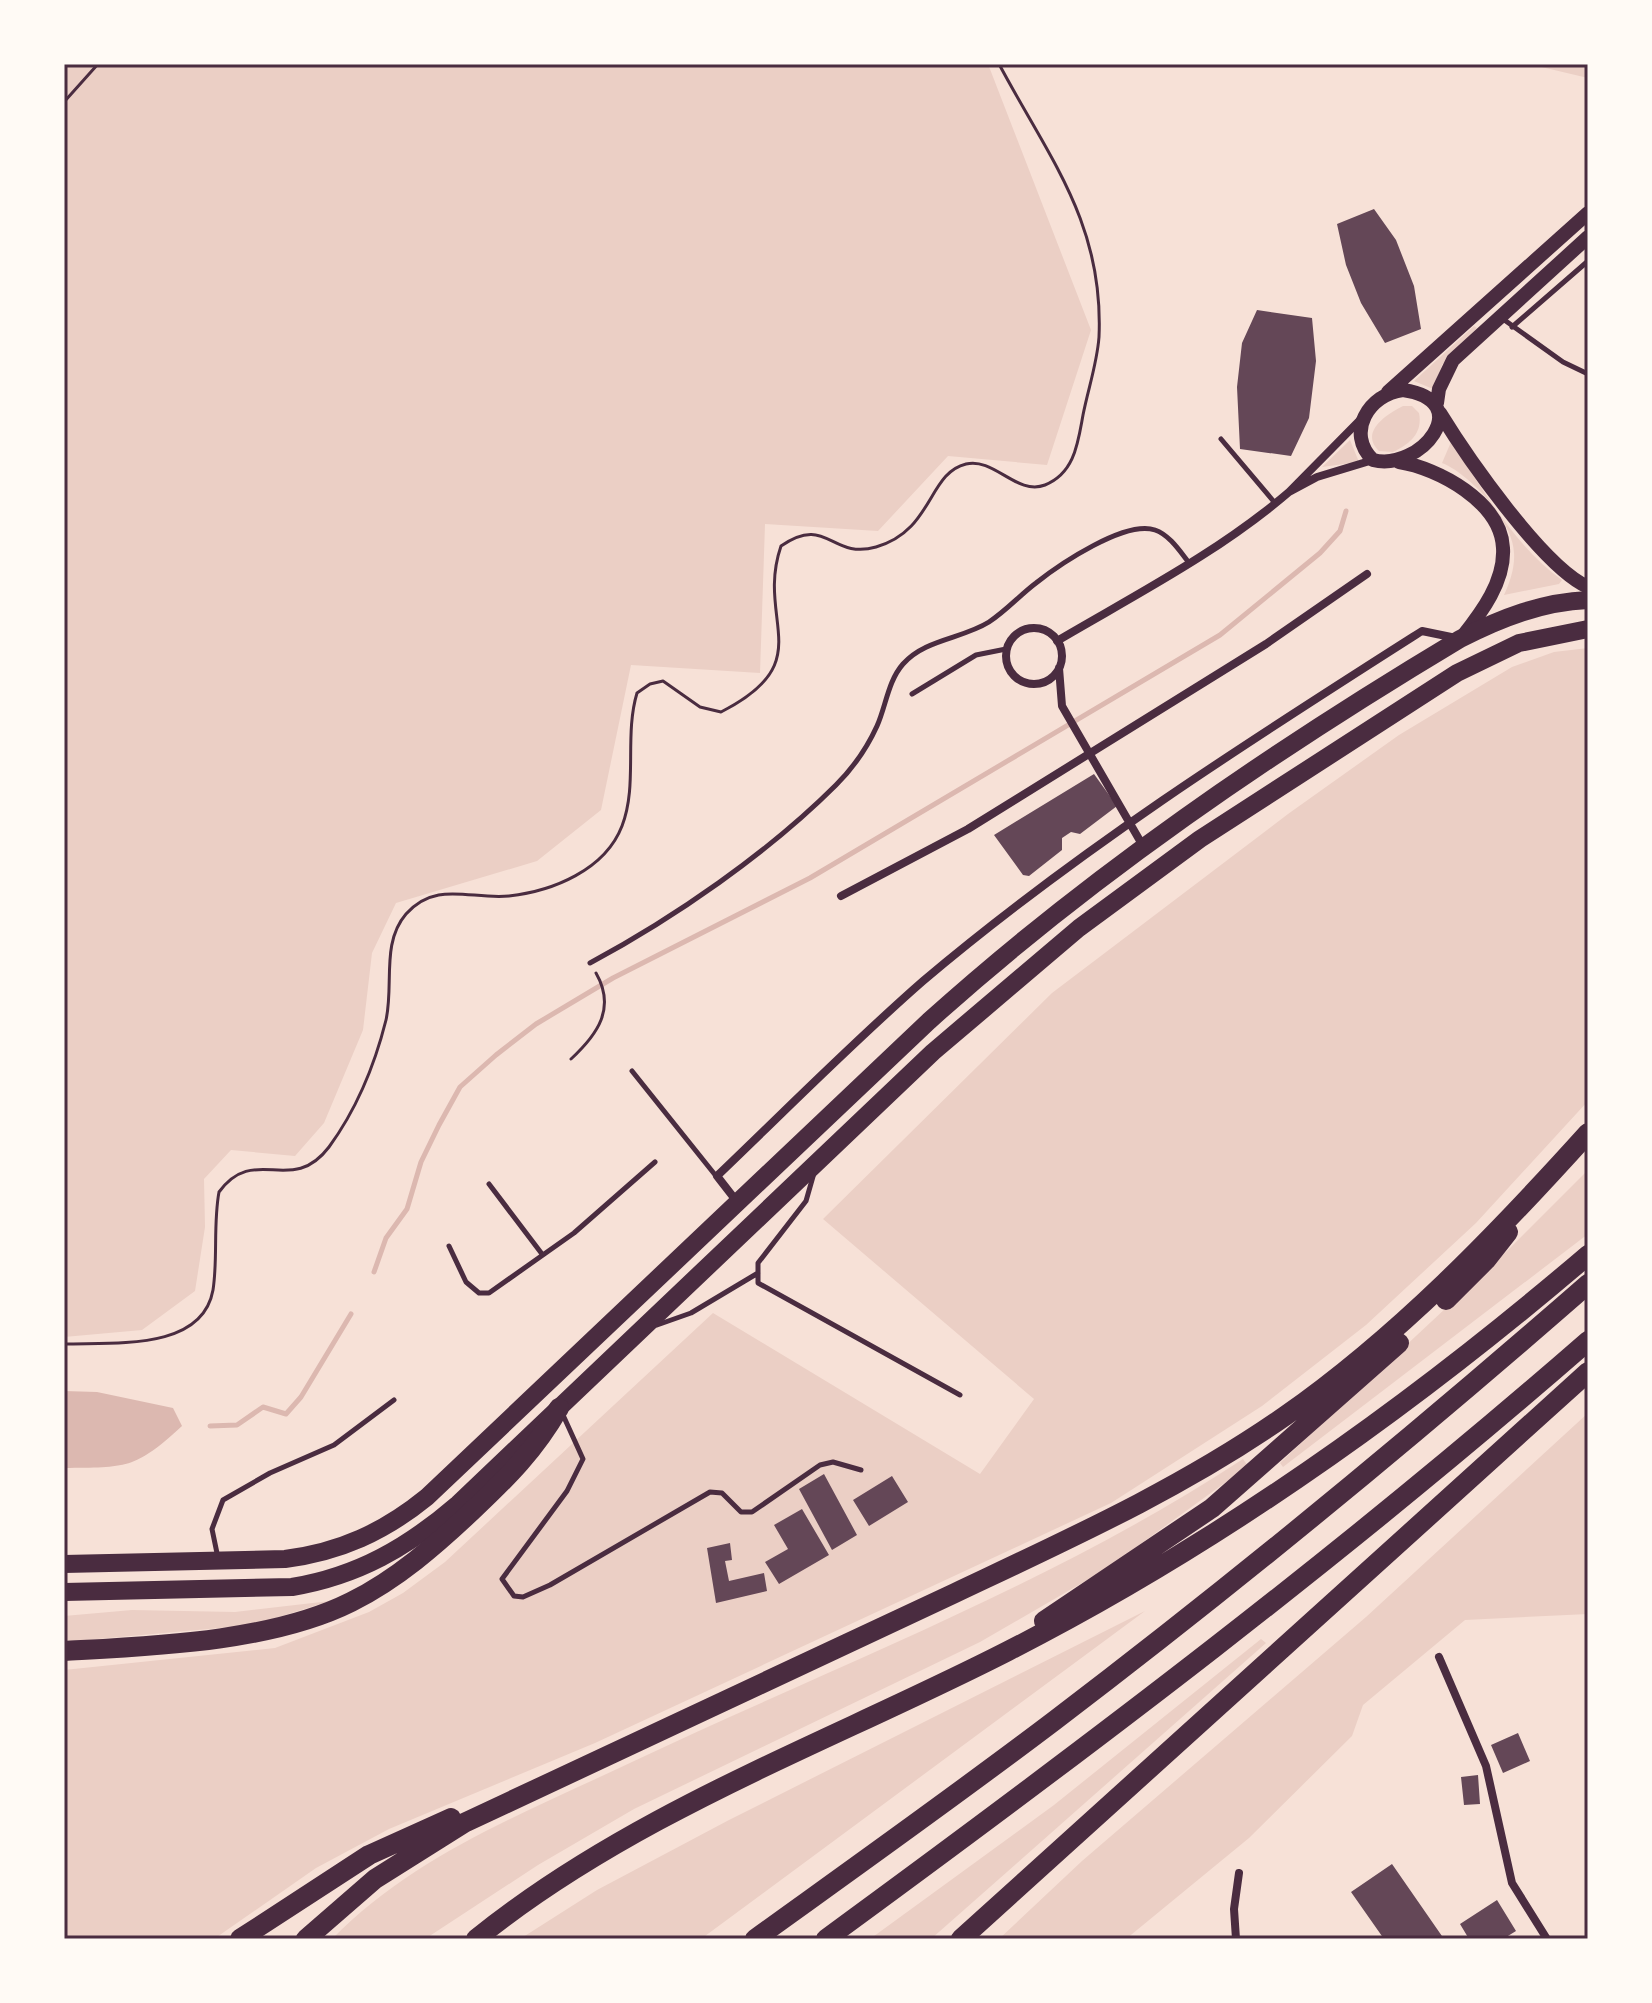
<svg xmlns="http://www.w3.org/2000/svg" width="1652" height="2003" font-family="Jost,sans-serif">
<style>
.green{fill:#ebcfc5}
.water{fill:#dcb8b0}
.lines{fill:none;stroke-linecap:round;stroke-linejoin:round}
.stream{stroke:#dcb8b0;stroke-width:5}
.building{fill:#644757}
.path{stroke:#4a2c40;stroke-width:3}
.service{stroke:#4a2c40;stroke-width:5}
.minor{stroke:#4a2c40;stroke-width:8}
.tertiary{stroke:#4a2c40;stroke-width:14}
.primary{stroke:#4a2c40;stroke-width:18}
.motorway{stroke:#4a2c40;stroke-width:20}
.neatline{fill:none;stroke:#4a2c40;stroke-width:3}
</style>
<rect width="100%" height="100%" fill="#f7e1d7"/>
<!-- green -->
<path class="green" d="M64,64H988L1091,330L1047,465L948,456L878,531L765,524L760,673L631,665L601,810L537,861L396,903L372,953L363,1030L324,1123L295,1156L231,1150L204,1179L205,1227L195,1291L142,1330L64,1337Z
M1588,64V78L1533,65V64Z
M1474,326L1477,328L1442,365L1433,389L1414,381Z
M1403,406H1412L1419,413C1423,433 1410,444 1393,452L1379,451C1359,432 1387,414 1403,406Z
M1350,440L1359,462L1322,467Z
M1451,442C1484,490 1514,546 1562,580L1559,584L1504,595C1510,582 1515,567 1514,553C1513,521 1470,474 1442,463Z
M1588,648V1101L1476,1223L1366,1325L1262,1406L1111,1503L595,1743L389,1829L316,1868L214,1939H64V1670L275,1648L369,1612L403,1593L445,1562L713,1313L980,1474L1034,1399L823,1219L1052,993L1288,814L1399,735L1512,667L1554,652Z
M1588,1170V1234L1283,1467L1280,1463L1507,1251Z
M1588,1413V1614L1465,1620L1363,1705L1352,1736L1249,1838L1126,1939H999L1082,1861L1366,1617Z
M1243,1459L1248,1466L1106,1569L980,1642L634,1809L538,1865L425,1939H332C415,1854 527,1812 632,1762C837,1665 1053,1584 1243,1459Z
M330,1601L253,1625L64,1642V1616L132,1610L235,1612Z
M1145,1611L701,1939H520L597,1890L729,1820Z
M1261,1639L1266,1643L931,1939H870L1054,1805Z"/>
<!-- water -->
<path class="water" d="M64,1391L97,1392L173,1408L182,1426C134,1470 127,1467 64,1468Z"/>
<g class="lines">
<!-- stream -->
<path class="stream" d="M374,1272L386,1238L407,1209L421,1162L439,1125L460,1087L496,1055L536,1024L613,978L810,878L1220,635L1320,553L1340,531L1346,511
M210,1426L237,1425L263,1407L286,1414L301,1397L351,1314"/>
</g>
<!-- building -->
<path class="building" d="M1374,209L1396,240L1414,286L1421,329L1385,343L1361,303L1346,265L1337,224Z
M1257,310L1312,318L1316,361L1309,418L1291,456L1240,449L1237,387L1242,343Z
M1094,774L1117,806L1080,834L1071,832L1062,838V850L1029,876L1023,875L994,835Z
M824,1474L857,1535L832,1550L799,1489Z
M892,1476L908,1502L869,1526L853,1500Z
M802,1509L829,1555L779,1584L765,1562L788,1549L774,1525Z
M730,1543L732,1560L725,1561L729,1581L764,1573L767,1591L716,1603L707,1548Z
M1518,1733L1530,1761L1503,1773L1491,1745Z
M1478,1775L1480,1804L1464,1805L1461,1777Z
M1392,1864L1444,1939H1384L1351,1892Z
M1497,1900L1516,1931L1503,1939H1469L1460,1924Z"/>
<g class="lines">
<!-- path -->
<path class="path" d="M64,102L98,64
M571,1059C598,1034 616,1008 596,973
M64,1344C111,1342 202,1352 213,1290C218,1258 213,1224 219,1192C255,1143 291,1197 329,1147C356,1110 375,1064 386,1020C394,985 381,943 406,914C436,880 471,900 509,896C553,891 605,870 622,826C638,785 624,736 637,693L650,684L663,681L700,707L721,712C821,661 755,622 781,546C827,514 831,560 876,547C933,531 928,473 966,464C994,457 1017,496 1045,485C1075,473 1078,442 1083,415C1088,389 1097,364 1099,337C1104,223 1049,158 999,64"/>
<!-- service -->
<path class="service" d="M1503,319L1563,362L1588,374
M1512,327L1588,261
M1221,439L1275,503
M912,694L976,655L1006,649
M590,963C674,918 768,853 836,785C853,768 867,748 877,726C886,706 888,681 903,664C925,639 962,639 989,622C1006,611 1020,595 1036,583C1060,564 1125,520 1155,530C1170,535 1181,553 1190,564
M632,1071L716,1176
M814,1173L806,1201L758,1263V1283L960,1395
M489,1184L542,1254
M449,1246L466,1282L479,1293H489L574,1233L655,1162
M657,1325L691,1313L758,1273
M563,1415L583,1459L567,1491L502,1579L514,1596L523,1597L550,1585L710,1492L722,1493L741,1512H752L820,1465L833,1462L861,1470
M218,1558L212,1529L223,1500L270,1473L334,1445L394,1400"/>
<!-- minor -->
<path class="minor" d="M1362,418L1289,492L1317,477L1373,460
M1006 656a28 28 0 1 1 56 0a28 28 0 1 1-56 0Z
M1057,641C1137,594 1219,552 1289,492
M1059,668L1062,706L1143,846
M841,896L968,829L1266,644L1367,574
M738,1203L717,1176C785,1111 852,1043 923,981C1079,849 1251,740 1422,631L1456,638
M1439,1657L1486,1766L1512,1883L1547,1939
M1236,1939L1234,1909L1239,1873"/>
<!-- tertiary -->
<path class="tertiary" d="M1403,390C1478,401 1420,472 1373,460C1345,433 1369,394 1403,390Z
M1388,392L1588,213
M1437,403L1439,389L1453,360L1588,237
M1440,413C1467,457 1543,567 1588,587
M1399,462C1438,468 1501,502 1503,548C1505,581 1482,612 1462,637"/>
<!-- primary -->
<path class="primary" d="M64,1564L285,1559C340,1552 384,1532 427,1497L929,1021C1091,875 1273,751 1460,639C1501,618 1542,602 1588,600
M64,1592L292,1587C358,1576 408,1547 458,1504L933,1052L1079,928L1200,839L1457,673L1519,643L1588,629"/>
<!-- motorway -->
<path class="motorway" d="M1446,1300L1486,1260L1508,1232
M1044,1621L1212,1508L1399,1343
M64,1651C153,1646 271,1642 351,1602C397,1579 436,1545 473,1510C508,1477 535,1450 559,1408
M240,1939L369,1855L451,1818
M306,1939L375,1879L464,1823C627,1745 792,1671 955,1593C1069,1539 1182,1488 1285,1416C1398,1337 1496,1235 1588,1133
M476,1939C633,1812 830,1742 1008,1651C1218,1544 1409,1408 1588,1255
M755,1939C855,1867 955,1796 1054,1721C1237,1582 1415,1435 1588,1284
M826,1939C1087,1748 1344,1554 1588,1341
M961,1939L1588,1372"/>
</g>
<!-- border -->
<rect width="1652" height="2003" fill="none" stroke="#fffaf5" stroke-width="132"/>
<rect x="66" y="66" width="1520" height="1871" class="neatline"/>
</svg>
